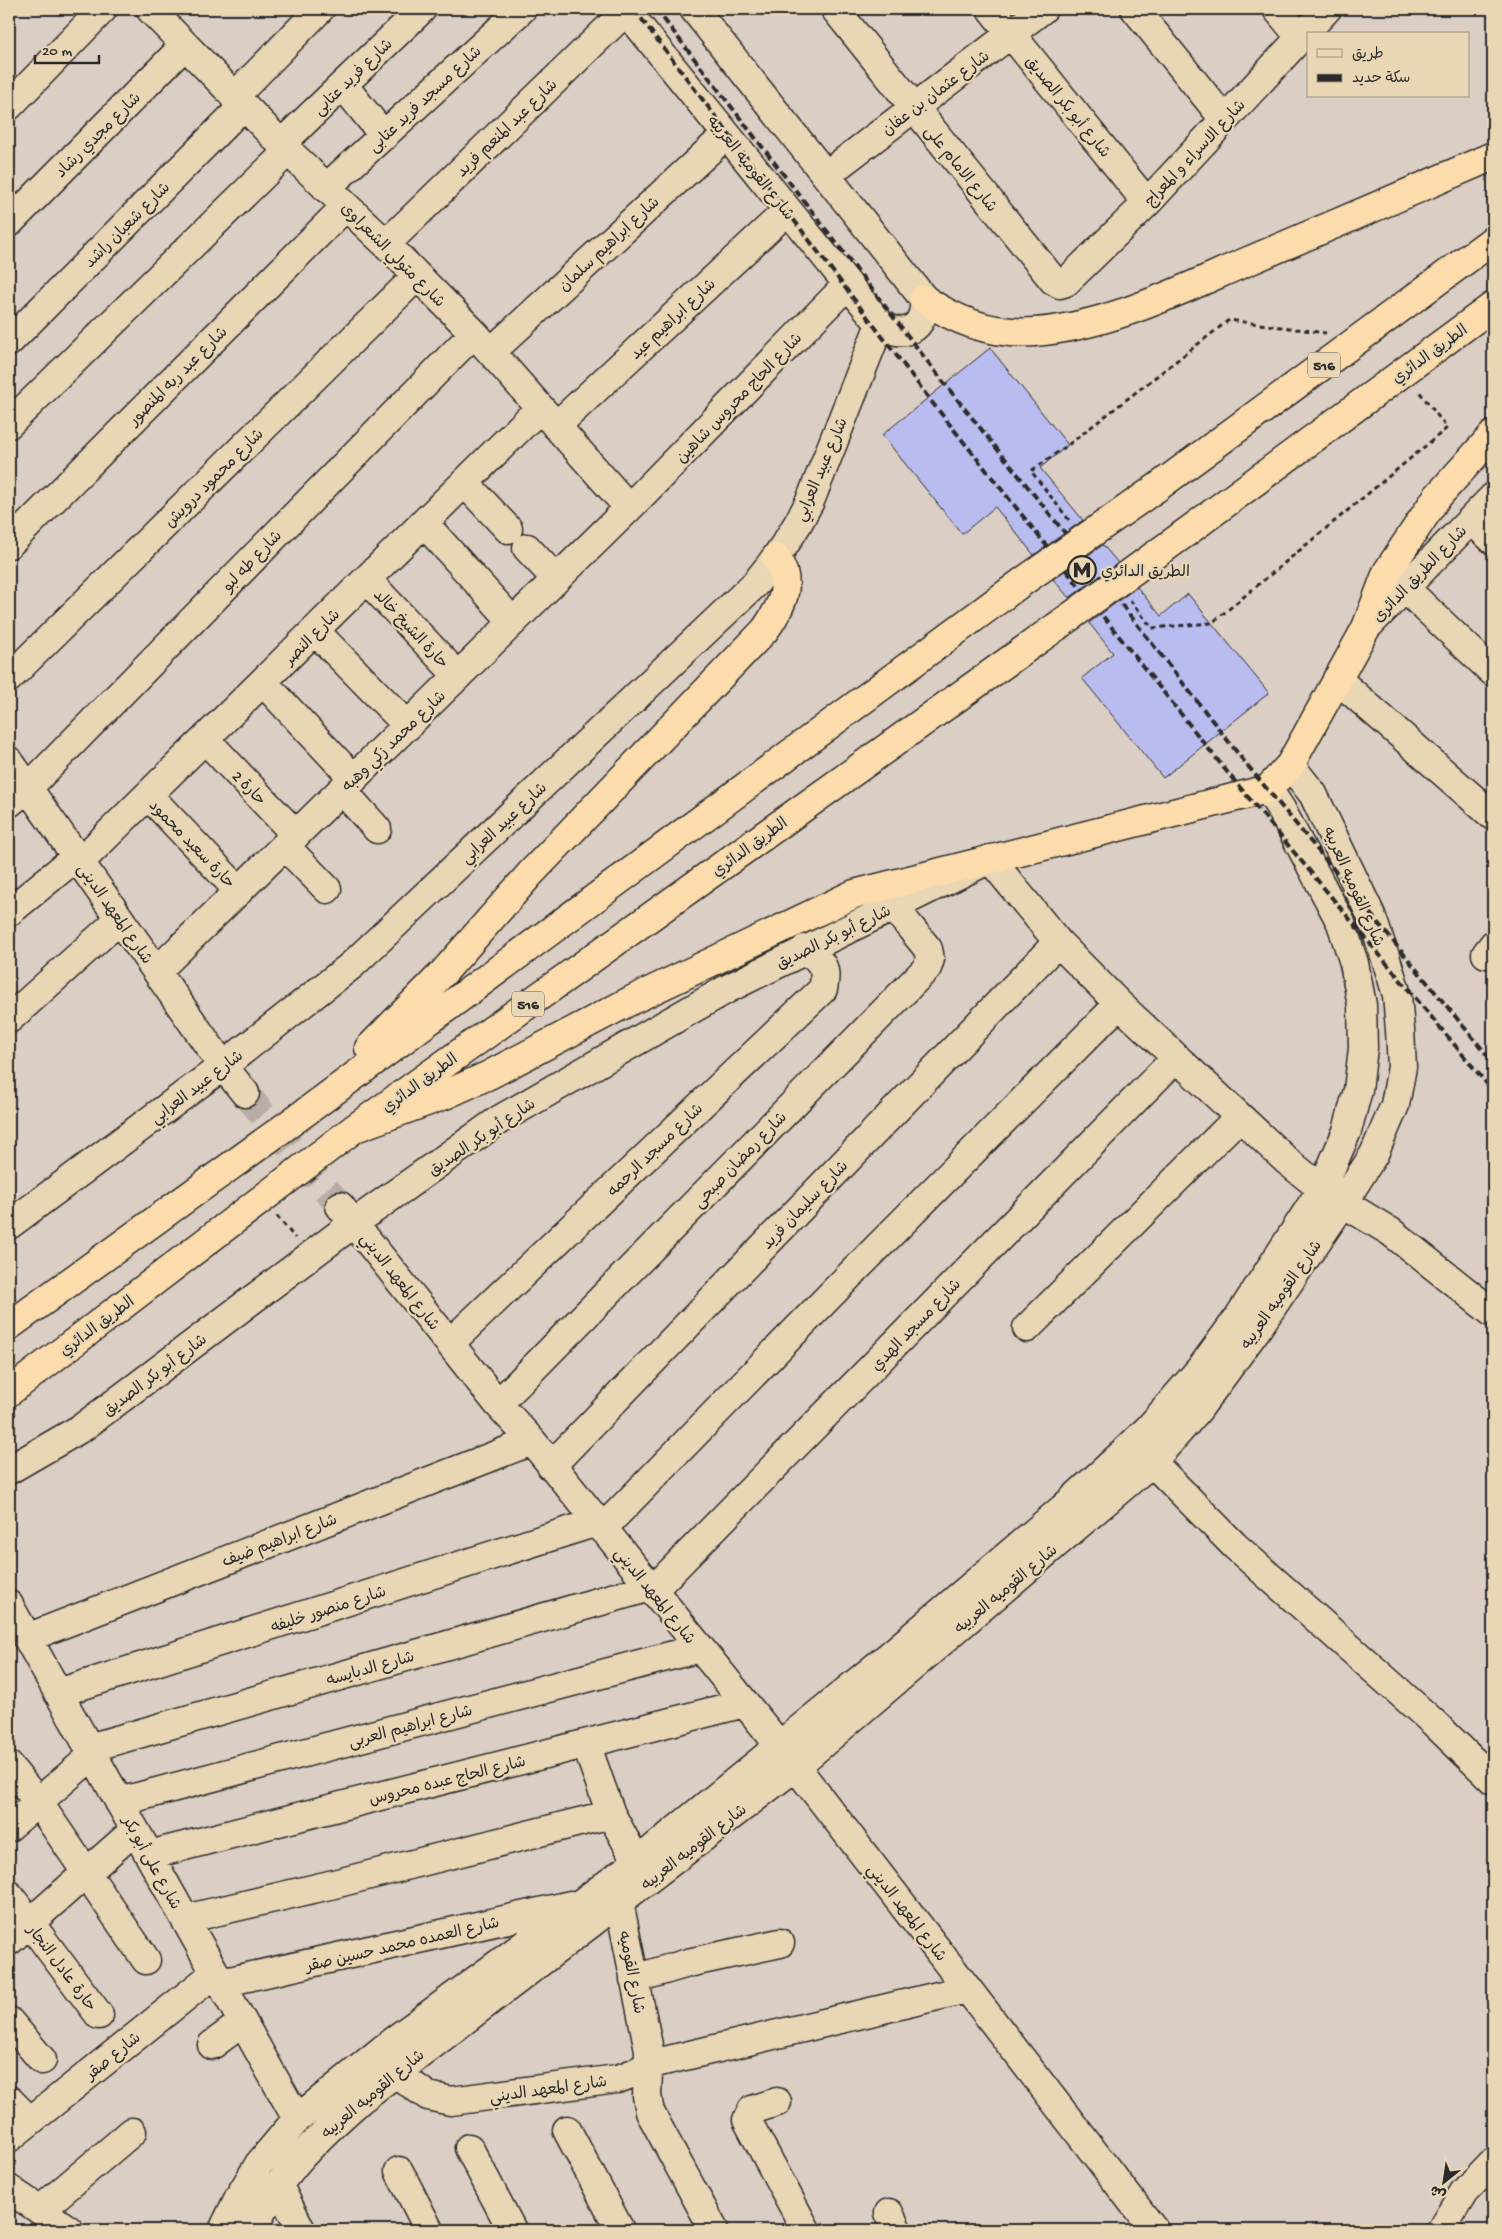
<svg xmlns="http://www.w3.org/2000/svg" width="1502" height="2239" font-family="'Gochi Hand','Playpen Sans Arabic',sans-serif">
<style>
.building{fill:#b9bcee;stroke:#2b2b2b}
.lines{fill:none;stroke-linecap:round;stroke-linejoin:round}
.minor-tunnel{stroke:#b8ada6;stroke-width:28;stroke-dasharray:28 14;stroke-linecap:butt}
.minor-casing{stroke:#2b2b2b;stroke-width:31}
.highway-casing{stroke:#2b2b2b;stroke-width:31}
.path{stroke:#2b2b2b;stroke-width:3;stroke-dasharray:5 4;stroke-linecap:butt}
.minor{stroke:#e9d6b4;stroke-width:28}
.highway{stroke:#fcdcac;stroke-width:28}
.rail{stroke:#2b2b2b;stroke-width:4;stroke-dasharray:8 4;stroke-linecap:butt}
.highway-bridge-casing{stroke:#2b2b2b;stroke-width:31;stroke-linecap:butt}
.highway-bridge{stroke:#fcdcac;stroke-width:28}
.labels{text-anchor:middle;stroke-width:4.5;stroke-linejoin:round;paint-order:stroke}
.shield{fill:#e9d6b4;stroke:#645e54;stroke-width:1}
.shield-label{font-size:15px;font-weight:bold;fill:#2b2b2b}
.street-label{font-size:16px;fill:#2b2b2b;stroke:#e9d6b4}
.poi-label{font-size:16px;fill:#2b2b2b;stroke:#e9d6b4;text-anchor:start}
</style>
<rect width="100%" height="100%" fill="#dbcec5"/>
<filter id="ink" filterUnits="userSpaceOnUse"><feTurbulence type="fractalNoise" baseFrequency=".02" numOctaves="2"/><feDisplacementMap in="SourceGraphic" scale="10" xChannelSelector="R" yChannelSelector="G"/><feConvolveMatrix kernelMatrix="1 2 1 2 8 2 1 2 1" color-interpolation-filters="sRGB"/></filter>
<g filter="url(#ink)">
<!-- building -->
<path class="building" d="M990,348L1068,445L1040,468L1083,520L1034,555L995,507L962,534L882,435Z
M1103,545L1118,563L1069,598L1053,579Z
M1137,587L1161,616L1188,594L1269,693L1163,778L1082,678L1113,653L1089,623Z"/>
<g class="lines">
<!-- minor-tunnel -->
<path class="minor-tunnel" d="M245,1093L340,1206"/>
<defs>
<path id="minor" d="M150,9L288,151L386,244L474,333L629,508
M625,9L880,324C904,340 926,329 924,299L694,9
M835,9L1053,280L1060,284L1066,282L1147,203L1327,9
M991,9L1147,203
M1135,9L1224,119
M1277,9L1300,37
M343,85L384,136
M234,97L320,9
M9,106L103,9
M281,144L422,9
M826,175L1043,9
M326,188L522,9
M9,223L185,45
M386,244L626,11
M9,342L243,106
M491,352L726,135
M9,424L288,151
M556,426L787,211
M465,483L508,529
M1471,520L1493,540
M424,523L513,622
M9,544L346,206
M527,548L556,579
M1391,575L1493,672
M367,580L458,676
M1366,628L1493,497
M315,631L408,726
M9,678L417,276
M1337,679L1493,816
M263,682L354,779
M205,739L296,835
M9,761L223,1066L245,1093
M342,790L377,829
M148,795L239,891
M9,803L28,788L474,333
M285,846L327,889
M80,862L540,408
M9,912L76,857
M1486,954L1493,945
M157,971L629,508L847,285
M9,1019L120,919
M1343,1203L1391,1232L1493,1313
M340,1206L498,1404L532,1441L779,1745L1154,2230
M9,1225L223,1066L352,965L755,584C777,558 795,531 810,501L880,324
M1027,1328L1239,1117
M450,1343L823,989C828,967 822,962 805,949
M498,1404L927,968L930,959L928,949L893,906
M1152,1462L1235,1546L1433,1722L1493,1780
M551,1466L1058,942
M9,1470L83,1427L354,1223L499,1120L727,989L990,859L1058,942L1119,1004L1287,1161L1322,1189
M602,1529L848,1277L1119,1004
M653,1590L1176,1058
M9,1605L297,2119
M27,1638L532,1441
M58,1693L597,1522
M586,1744L611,1814
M89,1748L650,1587
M9,1766L38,1802L146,1960
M119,1802L700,1648
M9,1827L93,1755
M149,1855L745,1703
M616,1887L649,2050L647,2096L650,2112L714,2230
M9,1895L99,2015
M185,1919L334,1884L611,1814L637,1862
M9,1941L135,1830
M634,1979L688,1963L780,1943
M221,1983L571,1905
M9,2021L42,2060
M212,2045L243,2022
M395,2073L428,2096L451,2101L617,2079C632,2075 644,2067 660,2062L967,1989
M9,2100L30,2121
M777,2102L752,2110L747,2120L806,2230
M567,2130L620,2230
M9,2138L215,1973
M469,2148L512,2230
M399,2171L429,2230
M279,2186L301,2230
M9,2189L69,2230
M40,2210L132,2132
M889,2213L897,2230
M223,2230L239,2197L259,2164L297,2119L393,2041L637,1862L895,1651L1062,1509L1122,1454L1150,1427L1201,1368L1238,1318L1322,1189L1347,1131L1358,1090L1363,1048L1362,1005L1354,963L1341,923L1281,809L1268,789
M253,2230C275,2178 317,2138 359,2101L795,1767L1152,1462L1197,1411L1257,1329L1343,1203L1374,1154L1395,1105L1402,1067L1400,1030L1397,995L1386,959L1371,915L1313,794L1290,765
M1441,2230L1464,2192L1493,2162"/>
<path id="highway" d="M924,299C957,322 994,335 1035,332C1109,326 1178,291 1246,262C1329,227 1411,192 1493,156
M1155,489L1493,240
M1184,534L1493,306
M369,1048L443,973L531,873L765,630C782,606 794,584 776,558
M355,1128L445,1095L489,1075L632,1000L854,894L1268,789L1290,765L1366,628L1387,572L1437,497L1493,435
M9,1326L307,1111L1025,580
M9,1392L355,1128L1056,627"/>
</defs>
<!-- minor casing -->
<use href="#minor" class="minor-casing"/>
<!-- highway casing -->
<use href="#highway" class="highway-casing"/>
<!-- path -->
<path class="path" d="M1069,520L1031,471L1068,445L1229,320L1326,333
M1130,600L1152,628L1212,623L1447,428L1418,390
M277,1216L295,1238"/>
<!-- minor -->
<use href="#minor" class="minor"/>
<!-- highway -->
<use href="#highway" class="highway"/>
<!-- rail -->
<path class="rail" d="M634,9L931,401L1228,773L1493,1091
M656,9L948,388L1090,564L1243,760L1493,1062"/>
<defs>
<path id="highway-bridge" d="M1025,580L1155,489
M1056,627L1184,534"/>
</defs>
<!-- highway-bridge casing -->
<use href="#highway-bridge" class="highway-bridge-casing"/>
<!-- highway-bridge -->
<use href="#highway-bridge" class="highway-bridge"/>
</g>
</g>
<!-- icons -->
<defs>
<symbol id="metro-ring" viewBox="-11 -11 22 22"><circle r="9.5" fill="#e9d6b4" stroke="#2b2b2b" stroke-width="1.5"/><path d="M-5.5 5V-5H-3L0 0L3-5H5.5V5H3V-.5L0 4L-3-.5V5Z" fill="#2b2b2b"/></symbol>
</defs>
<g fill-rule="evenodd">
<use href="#metro-ring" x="1066" y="554" width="32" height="32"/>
</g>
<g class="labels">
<!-- shield labels -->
<g class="shield">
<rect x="1308" y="352.5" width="32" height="25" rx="4"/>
<rect x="512" y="991.5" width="32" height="25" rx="4"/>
</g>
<g class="shield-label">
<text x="1324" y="370">516</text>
<text x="528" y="1009">516</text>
</g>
<!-- street labels -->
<g class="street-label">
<text transform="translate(352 76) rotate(-44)" y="6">شارع فريد عتابى</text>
<text transform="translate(935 92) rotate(-37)" y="6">شارع عثمان بن عفان</text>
<text transform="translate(424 98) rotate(-43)" y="6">شارع مسجد فريد عتابى</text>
<text transform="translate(1069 106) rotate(51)" y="6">شارع أبو بكر الصديق</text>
<text transform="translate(506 127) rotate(-44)" y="6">شارع عبد المنعم فريد</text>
<text transform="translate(97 134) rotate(-45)" y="6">شارع مجدي رشاد</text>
<text transform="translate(1194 152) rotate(-47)" y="6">شارع الاسراء و المعراج</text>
<text transform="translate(752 167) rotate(51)" y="6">شارع القوميه العربيه</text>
<text transform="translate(962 168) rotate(51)" y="6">شارع الامام على</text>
<text transform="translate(126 224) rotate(-45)" y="6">شارع شعبان راشد</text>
<text transform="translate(608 243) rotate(-43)" y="6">شارع ابراهيم سلمان</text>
<text transform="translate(394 254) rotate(45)" y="6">شارع متولي الشعراوى</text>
<text transform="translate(672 318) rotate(-43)" y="6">شارع ابراهيم عيد</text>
<text transform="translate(1429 353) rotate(-36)" y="6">الطريق الدائري</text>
<text transform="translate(177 375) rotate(-45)" y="6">شارع عبد ربه المنصور</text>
<text transform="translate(738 397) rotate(-46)" y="6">شارع الحاج محروس شاهين</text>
<text transform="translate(820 469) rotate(-67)" y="6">شارع عبيد العرابي</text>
<text transform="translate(213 477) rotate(-45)" y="6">شارع محمود درويش</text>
<text transform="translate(251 560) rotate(-46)" y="6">شارع طه لبو</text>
<text transform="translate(1419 573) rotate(-46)" y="6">شارع الطريق الدائرى</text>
<text transform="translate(412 628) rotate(47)" y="6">حارة الشيخ خالد</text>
<text transform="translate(311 636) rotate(-45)" y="6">شارع النصر</text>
<text transform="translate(393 740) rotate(-44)" y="6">شارع محمد زكي وهبه</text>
<text transform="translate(250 787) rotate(46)" y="6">حارة 2</text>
<text transform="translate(503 822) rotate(-43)" y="6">شارع عبيد العرابي</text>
<text transform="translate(193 843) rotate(46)" y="6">حارة سعيد محمود</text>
<text transform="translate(749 846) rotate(-36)" y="6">الطريق الدائري</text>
<text transform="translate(1355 886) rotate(66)" y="6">شارع القوميه العربيه</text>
<text transform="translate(116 913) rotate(55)" y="6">شارع المعهد الدينى</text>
<text transform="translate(833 936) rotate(-26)" y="6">شارع أبو بكر الصديق</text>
<text transform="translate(419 1082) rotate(-36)" y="6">الطريق الدائري</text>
<text transform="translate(196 1086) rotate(-37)" y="6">شارع عبيد العرابي</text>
<text transform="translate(481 1136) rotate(-34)" y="6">شارع أبو بكر الصديق</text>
<text transform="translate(654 1149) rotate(-44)" y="6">شارع مسجد الرحمه</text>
<text transform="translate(739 1159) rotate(-46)" y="6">شارع رمضان صبحى</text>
<text transform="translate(804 1204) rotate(-46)" y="6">شارع سليمان فريد</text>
<text transform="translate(401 1281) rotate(52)" y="6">شارع المعهد الديني</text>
<text transform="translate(1280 1294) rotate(-55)" y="6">شارع القوميه العربيه</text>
<text transform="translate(915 1324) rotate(-46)" y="6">شارع مسجد الهدي</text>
<text transform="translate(96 1325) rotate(-37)" y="6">الطريق الدائري</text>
<text transform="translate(154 1374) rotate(-37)" y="6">شارع أبو بكر الصديق</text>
<text transform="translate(279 1539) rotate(-21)" y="6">شارع ابراهيم ضيف</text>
<text transform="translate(1005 1588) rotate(-40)" y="6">شارع القوميه العربيه</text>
<text transform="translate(656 1595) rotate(51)" y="6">شارع المعهد الديني</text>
<text transform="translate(328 1608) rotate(-18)" y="6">شارع منصور خليفه</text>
<text transform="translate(370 1667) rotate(-16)" y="6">شارع الدبايسه</text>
<text transform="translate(410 1725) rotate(-15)" y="6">شارع ابراهيم العربى</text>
<text transform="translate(447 1779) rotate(-14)" y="6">شارع الحاج عبده محروس</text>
<text transform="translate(693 1846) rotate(-38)" y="6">شارع القوميه العربيه</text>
<text transform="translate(153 1862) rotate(61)" y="6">شارع على أبو بكر</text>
<text transform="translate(908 1912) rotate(52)" y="6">شارع المعهد الديني</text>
<text transform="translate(402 1943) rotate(-13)" y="6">شارع العمده محمد حسين صقر</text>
<text transform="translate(63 1967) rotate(53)" y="6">حارة عادل النجار</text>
<text transform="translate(633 1972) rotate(79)" y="6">شارع القوميه</text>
<text transform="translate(112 2055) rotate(-39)" y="6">شارع صقر</text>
<text transform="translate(548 2088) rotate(-8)" y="6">شارع المعهد الديني</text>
<text transform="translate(372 2093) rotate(-40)" y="6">شارع القوميه العربيه</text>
</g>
<!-- poi labels -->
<g class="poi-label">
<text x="1101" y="576">الطريق الدائري</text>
</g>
</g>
<!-- margin -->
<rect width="1502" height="2239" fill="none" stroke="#e9d6b4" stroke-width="30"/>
<rect x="15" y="15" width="1472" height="2209" fill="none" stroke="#2b2b2b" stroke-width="2" filter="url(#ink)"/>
<!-- legend -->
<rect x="1307" y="32" width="162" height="65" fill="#e9d6b4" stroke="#9d927d"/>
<rect x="1317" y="49" width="25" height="8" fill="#e9d6b4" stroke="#9d927d"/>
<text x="1352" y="58" font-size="15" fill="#2b2b2b">طريق</text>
<rect x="1317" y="74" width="25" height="8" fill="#2b2b2b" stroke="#9d927d"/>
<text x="1352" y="82" font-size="15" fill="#2b2b2b">سكة حديد</text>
<!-- north arrow -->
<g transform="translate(1444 2182) rotate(210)" stroke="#e9d6b4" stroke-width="4" paint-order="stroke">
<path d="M0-4L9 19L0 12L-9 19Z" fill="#2b2b2b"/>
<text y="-8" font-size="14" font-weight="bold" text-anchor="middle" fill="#2b2b2b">ش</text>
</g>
<!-- scale -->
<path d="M35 55v8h64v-8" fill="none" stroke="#2b2b2b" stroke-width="2.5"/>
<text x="42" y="55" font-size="15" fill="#2b2b2b" stroke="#e9d6b4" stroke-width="4" paint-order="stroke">20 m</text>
</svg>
